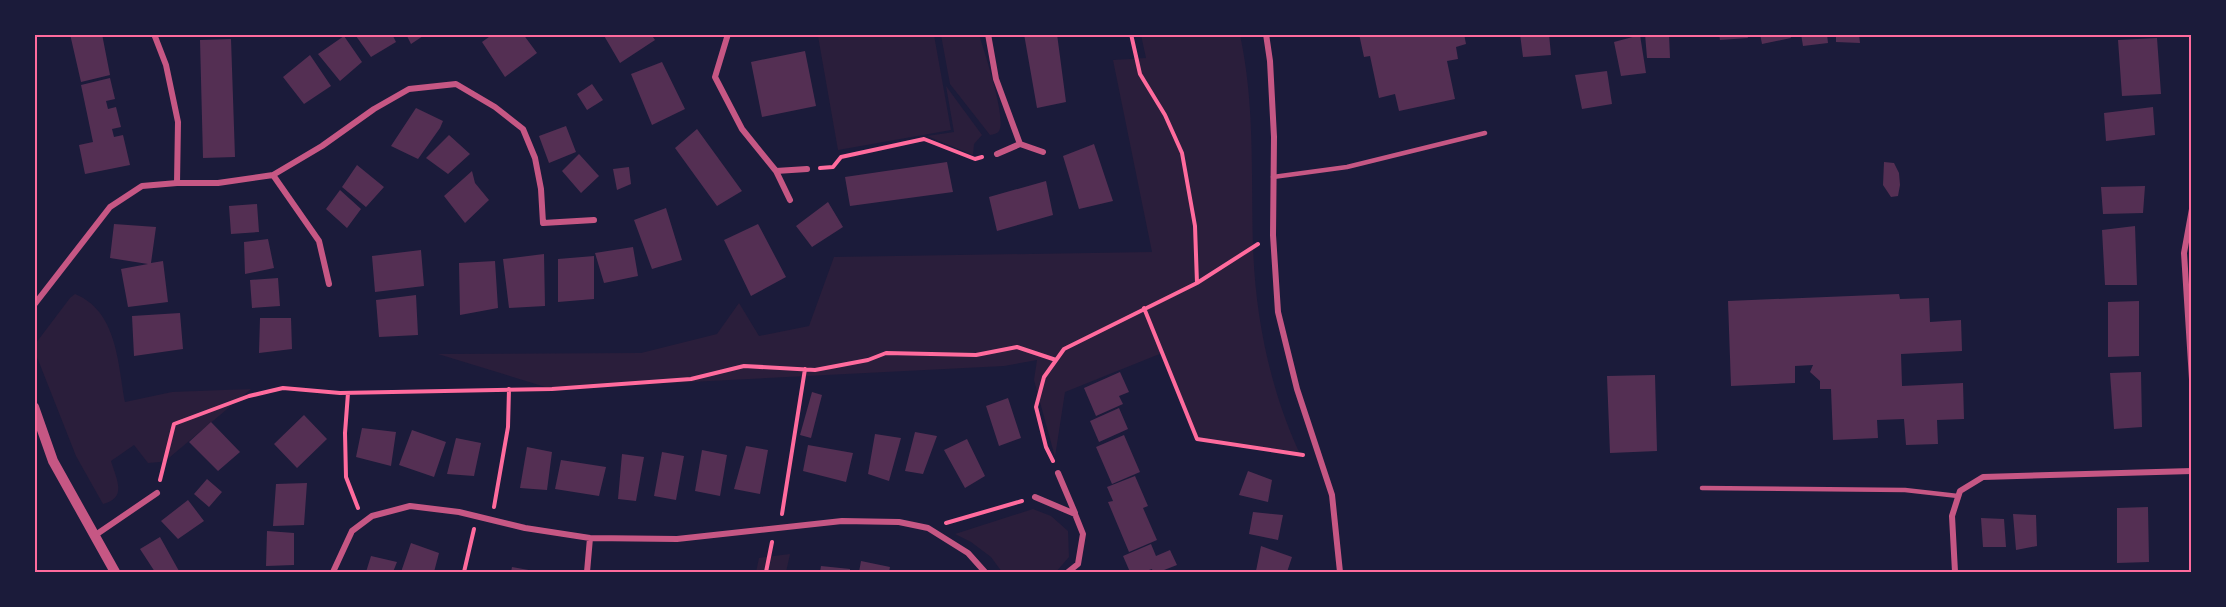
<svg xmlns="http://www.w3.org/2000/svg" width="2226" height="607" font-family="'Open Sans',sans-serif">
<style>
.green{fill:#2a1e3b}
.building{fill:#542f53}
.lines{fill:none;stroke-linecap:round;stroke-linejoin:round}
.path{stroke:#ff6b9d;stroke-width:4}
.service{stroke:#c65784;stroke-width:4.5}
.minor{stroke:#c65784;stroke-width:6}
.tertiary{stroke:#c65784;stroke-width:10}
.neatline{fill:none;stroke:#ff6b9d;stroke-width:2}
</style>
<rect width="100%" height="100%" fill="#1b1b3a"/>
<!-- green -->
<path class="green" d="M826,34L934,35L951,130L838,150L818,36Z
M941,35H979C984,50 1007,120 999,131C997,134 994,134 990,135L950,84Z
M1141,35H1240C1255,104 1251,174 1253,245C1255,316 1270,390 1300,454L1197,439L1162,353L1065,392L1055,457L1034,380L1037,360L1004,366L552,389L438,354L641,353L717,334L739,303L759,336L809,326L834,257L1152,252L1113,60L1146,58Z
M946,86L982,135L974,144L973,155L927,136L954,132Z
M75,294C117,311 118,363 125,402L172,392L251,389L170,457L160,462L148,463L134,445L111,461C116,478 128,498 103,504L76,456L35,352L36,343L70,298Z
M1033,509L1051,516L1068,531L1069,557L1056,572H1002L991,557L971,542L955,534Z
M790,554L786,572H756L759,558Z"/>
<!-- building -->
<path class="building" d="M70,34H102L110,75L81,82Z
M357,34H392L396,42L371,57L356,36Z
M406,34H426L411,44Z
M493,34H523L537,53L505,77L482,42Z
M603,34H651L655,40L620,63Z
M1024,34H1057L1066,102L1037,108Z
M1359,34H1464L1466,44L1456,47L1458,59L1447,61L1455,99L1399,111L1395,94L1379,98L1370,56L1364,57Z
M1520,34H1549L1551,55L1523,57Z
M1645,34H1669L1670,58H1647Z
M1719,34H1747L1748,38L1720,40Z
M1760,34H1790L1791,38L1762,44Z
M1801,34H1827L1828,43L1803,46Z
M1836,34H1859L1860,43L1836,42Z
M1640,35L1646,73L1621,76L1614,42Z
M344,36L362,62L340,81L318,54Z
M2157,38L2161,94L2122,96L2118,40Z
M231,39L235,157L203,158L200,40Z
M805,51L816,106L762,117L751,62Z
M310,55L331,86L304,104L283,77Z
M662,62L685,109L652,125L631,74Z
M1607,71L1612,104L1582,109L1575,75Z
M110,78L115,99L106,101L108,109L116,107L121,127L112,129L114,137L123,135L130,165L85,174L79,145L93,142L81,85Z
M592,84L603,100L587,110L577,94Z
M2153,107L2155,135L2106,141L2104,113Z
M416,108L443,121L440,128L418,159L391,146Z
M566,126L576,152L549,163L539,136Z
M697,129L742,191L717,206L675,148Z
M449,135L470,154L448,174L426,158Z
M1094,144L1113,201L1079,209L1063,156Z
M579,154L599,176L581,193L562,171Z
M947,162L953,192L850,206L845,177Z
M1884,162L1894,163L1899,173L1900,185L1898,196L1891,197L1883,185Z
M357,165L384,187L366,207L342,187Z
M629,167L631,184L617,190L613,169Z
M472,171L475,183L489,200L465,223L444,196Z
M1046,181L1053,215L997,231L989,197Z
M2145,186L2143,213L2103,214L2101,187Z
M340,190L361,209L347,228L326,209Z
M828,202L843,227L812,247L796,226Z
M257,204L259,232L231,234L229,206Z
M666,208L682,260L652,269L634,220Z
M114,224L156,227L151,263L163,261L168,302L128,307L121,269L148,264L110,258Z
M758,224L786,277L751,296L724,240Z
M2135,226L2137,285H2105L2102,230Z
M268,239L274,268L245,274L244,242Z
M633,247L638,276L604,283L595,253Z
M421,250L424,286L375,292L372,256Z
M544,254L545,306L509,308L503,259Z
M594,256V299L558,302V259Z
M495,261L498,308L460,315L459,263Z
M278,278L280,306L252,308L250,280Z
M1899,294L1900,299L1929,298L1930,322L1961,320L1962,351L1901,354L1902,386L1963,383L1964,419L1937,420L1938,444L1906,445L1904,419L1877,420L1878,438L1833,440L1831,389H1820V381L1810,372L1813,365L1795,366V383L1731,386L1728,301Z
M416,295L418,335L379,337L376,300Z
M2139,301V356L2108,357V302Z
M180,313L183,349L134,356L132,316Z
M260,318H291L292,349L259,353Z
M1120,372L1129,392L1119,396L1123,404L1096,416L1084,388Z
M2141,372L2142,427L2114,429L2110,373Z
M1655,375L1657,451L1610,453L1607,376Z
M812,392L822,395L811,438L800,435Z
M1008,398L1021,438L999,446L986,406Z
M1119,408L1128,429L1099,442L1090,421Z
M304,415L327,439L297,468L274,444Z
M211,422L240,452L218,471L189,442Z
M362,428L396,432L391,466L356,457Z
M412,430L446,442L434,477L399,465Z
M915,432L937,436L923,474L905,471Z
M875,434L901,438L889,481L868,474Z
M1124,435L1140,472L1112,484L1096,447Z
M456,438L481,443L474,476L447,474Z
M967,439L985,476L965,488L944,450Z
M808,445L853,453L846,482L803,471Z
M746,446L768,450L760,494L734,489Z
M527,447L552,452L547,490L520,488Z
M702,450L727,455L720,496L695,491Z
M662,452L684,456L676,500L654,496Z
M622,454L644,457L636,501L618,499Z
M561,460L606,467L599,496L555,489Z
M1248,471L1272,480L1268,502L1239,495Z
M1135,476L1148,506L1143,508L1157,540L1129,552L1108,502L1113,501L1107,487Z
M207,479L222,492L209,507L194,494Z
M307,483L304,525L273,526L276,484Z
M188,500L204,521L178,539L161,521Z
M2148,507L2149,562L2117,563V508Z
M1253,512L1283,515L1278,540L1249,534Z
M2013,514L2036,515L2037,546L2016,550Z
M1981,518L2004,519L2006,547H1983Z
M267,531L294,533V565L266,566Z
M160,537L179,571L175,572H155L140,549Z
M411,543L439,553L434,572H401Z
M1151,544L1156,556L1170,550L1177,565L1159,572H1153L1152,569L1143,572H1130L1123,556Z
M1261,546L1292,557L1287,572L1256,571Z
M371,556L397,562L393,572H366Z
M861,561L890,567L889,572H859Z
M821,566L850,569V572H820Z
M512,567L534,571V572H511Z"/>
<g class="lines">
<!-- path -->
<path class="path" d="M1131,34L1140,74L1165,115L1182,153L1195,226L1197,283
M820,168L833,167L841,157L924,139L975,159L982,157
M1144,308L1197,439L1303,455
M348,393L345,433L346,477L358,508
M1053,461L1046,447L1036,407L1044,377L1064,349L1197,283L1258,244
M160,480L174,424L249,396L283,388L340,393L552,389L691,379L744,366L815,370L868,360L886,353L976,355L1017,347L1056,360
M494,507L508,427L509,389
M782,514L805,369
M946,523L1022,501
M464,572L474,529
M766,572L772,542"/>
<!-- service -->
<path class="service" d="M1273,177L1347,167L1485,133
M1702,488L1905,490L1958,496"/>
<!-- minor -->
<path class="minor" d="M154,34L166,65L178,122L177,183
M728,34L715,77L742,129L776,171L807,169
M988,34L996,79L1020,144L997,154
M1266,34L1270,61L1274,137L1273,235L1278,312L1297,389L1332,495L1340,572
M1020,144L1043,152
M776,171L790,200
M273,175L319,241L329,284
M2192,209L2184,253L2192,379
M34,305L110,207L142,186L177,183H218L273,175L322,146L374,109L409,89L456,84L495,107L523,129L535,158L541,189L543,223L594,220
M1058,473L1075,513
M1035,497L1075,514L1083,534L1078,564L1068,572
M94,536L157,493
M333,572L352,531L372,516L410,506L459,512L525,528L590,538L677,539L842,521L899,522L928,528L968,553L985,572
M587,572L590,538
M1955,572L1952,516L1960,491L1983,477L2192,471"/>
<!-- tertiary -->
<path class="tertiary" d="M34,407L53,461L115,572"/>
</g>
<!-- border -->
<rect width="2226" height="607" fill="none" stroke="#1b1b3a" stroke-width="72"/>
<rect x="36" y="36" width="2154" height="535" class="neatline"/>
</svg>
